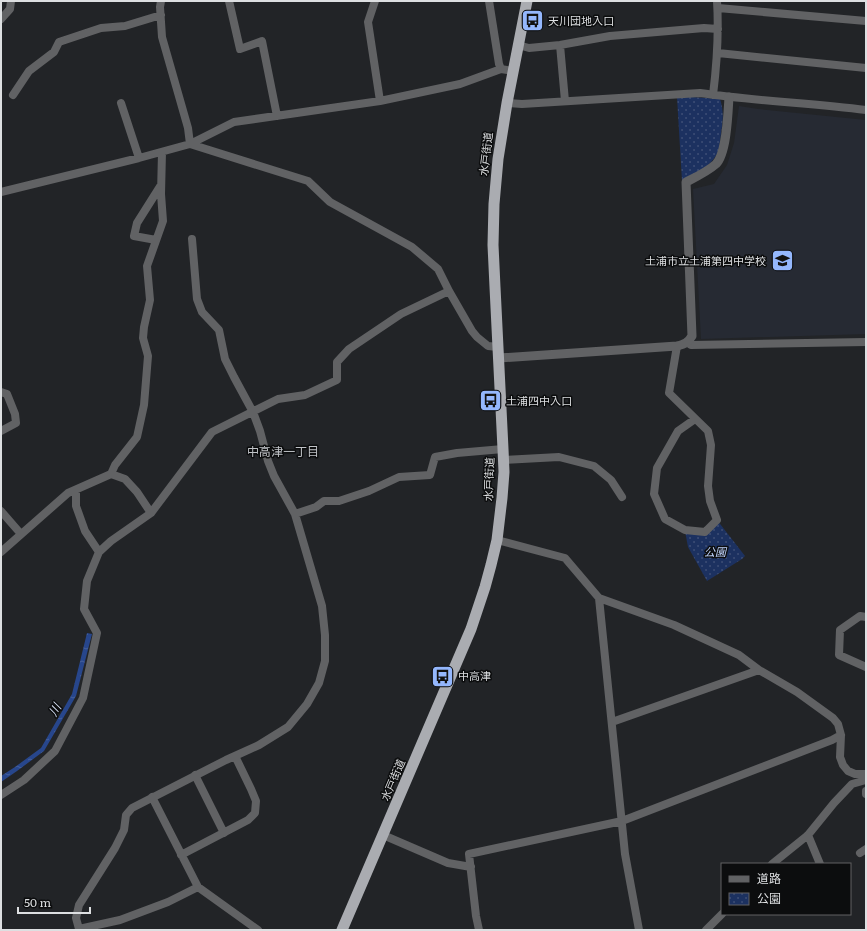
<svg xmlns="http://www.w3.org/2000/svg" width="867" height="931" font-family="Literata,'Noto Sans JP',serif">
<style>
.built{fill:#262a33}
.park{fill:url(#park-dots)}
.water{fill:url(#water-ripples)}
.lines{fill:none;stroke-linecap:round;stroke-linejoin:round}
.minor{stroke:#616264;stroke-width:8}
.tertiary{stroke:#616264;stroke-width:9}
.trunk{stroke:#aaacb1;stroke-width:11}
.labels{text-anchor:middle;stroke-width:3;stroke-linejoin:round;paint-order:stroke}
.poi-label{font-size:11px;fill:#dddfe1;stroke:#0c0d0e;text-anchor:start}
.street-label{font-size:11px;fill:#dddfe1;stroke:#0c0d0e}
.park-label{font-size:11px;font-style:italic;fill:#bfd3fc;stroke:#0c0d0e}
.neighbourhood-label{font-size:12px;fill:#c0c3c7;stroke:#0c0d0e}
.water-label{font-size:12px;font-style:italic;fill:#d4def3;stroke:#0c0d0e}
</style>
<defs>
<pattern id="park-dots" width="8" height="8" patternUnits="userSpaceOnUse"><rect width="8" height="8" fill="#1c3160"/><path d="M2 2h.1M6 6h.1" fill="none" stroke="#3d4e76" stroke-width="1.8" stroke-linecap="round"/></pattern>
<pattern id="water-ripples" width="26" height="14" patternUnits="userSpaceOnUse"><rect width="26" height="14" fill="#27468c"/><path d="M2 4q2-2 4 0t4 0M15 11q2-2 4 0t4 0" fill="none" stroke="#46609c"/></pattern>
</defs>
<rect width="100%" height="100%" fill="#222427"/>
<!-- built -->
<path class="built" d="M739,106L758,109L866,120V334L701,339L693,189L714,184L727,165L734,143Z"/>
<!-- park -->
<path class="park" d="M677,97H691L720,99C724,111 723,121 721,133C720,140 720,148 717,154C709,168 695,174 682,181Z
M717,520L745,556L742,559L707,581L688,547L685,531L705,533Z"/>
<!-- water -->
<path class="water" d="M87,633L92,634L76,696L44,751L17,771L1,782V776L15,767L41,748L72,694Z"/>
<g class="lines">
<!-- minor -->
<path class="minor" d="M229,1L240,49L262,41L277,116
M375,1L368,22L380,101
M489,1L499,64L501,69
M718,8L866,21
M1,19L10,9L11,1
M518,45L529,48L560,45L610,36L704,28L718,29
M560,45L565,101
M718,53L866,68
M13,95L29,71L54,52L59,42L101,28L125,26L161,15
M713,95C717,63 719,33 717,1
M121,103L139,158
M507,103L522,104L700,93C755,101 811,103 866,110
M1,192L139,158L190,144L188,128L162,37L160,7L161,1
M156,240L134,236L137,223L161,185
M449,291L472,331L477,337L488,346L498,347
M687,342L691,345L866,342
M677,346L669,393L708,431L711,445L708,486L710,501L717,520L705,532L685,530L665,519L654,494L657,468L678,431L695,419
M1,392L7,394L15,414L16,423L1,431
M504,460L559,457L594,466L611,480L622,497
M111,474L115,465L137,437L144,405L148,356L143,338L144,327L150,300L147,266L163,221L161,194L162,152
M76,490V506L85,531L99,552
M1,511L21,534
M295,514L316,507L324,501H339L369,491L399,477L430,475L435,457L457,453L503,449
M497,540L565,558L599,598L625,854L639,930
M1,552L68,493L111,474L125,479L137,492L151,513
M599,598L674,625L739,655L759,670L797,692L833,718L838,724L841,735L840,757L843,765L848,771L855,774H866
M866,617L860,616L840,630L839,655L866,667
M612,722L759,670
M195,775L224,833
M866,791V794
M1,795L24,780L55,751L83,698L97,633L84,609L87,581L99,552L111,541L151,513L212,432L278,399L305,395L337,380V362L349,349L401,314L449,291L438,269L412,247L330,202L308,181L190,144L234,122L380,101L460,84L501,69L513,71
M152,797L198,887
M383,835L448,863L471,867
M808,835L820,864
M860,853L866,849
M181,855L248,820L255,813L256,801L251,789L235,756
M772,864L808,835L834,803L852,784L866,780
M79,929L76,918L79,905L115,848L124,830L126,815L132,808L226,760L259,745L288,727L307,704L319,683L325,661V635L322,606L295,514L274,476L268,461L260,431L253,412L234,377L225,359L219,330L202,312L197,299L192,239
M79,930V929L120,920L168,902L198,887L258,930
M479,930L476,916L469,854L622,821L832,740L841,735
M706,930L722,914"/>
<!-- tertiary -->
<path class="tertiary" d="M499,358L677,346C684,344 688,343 692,336L686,182C696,177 707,172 716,164C727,153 728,112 729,97"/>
<!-- trunk -->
<path class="trunk" d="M342,930L471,629L485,587L491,565L497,540L502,498L504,472L503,449L495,287L493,245L494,204L498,159L507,103L527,1"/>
</g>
<!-- icons -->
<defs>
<symbol id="bus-square" viewBox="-11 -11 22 22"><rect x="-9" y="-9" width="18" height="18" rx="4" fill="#94b7fd" stroke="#0c0d0e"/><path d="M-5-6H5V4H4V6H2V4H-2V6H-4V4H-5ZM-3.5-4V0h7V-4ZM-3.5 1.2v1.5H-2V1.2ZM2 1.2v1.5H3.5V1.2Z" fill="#111"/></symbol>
<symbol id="school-square" viewBox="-11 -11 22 22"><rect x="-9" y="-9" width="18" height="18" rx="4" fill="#94b7fd" stroke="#0c0d0e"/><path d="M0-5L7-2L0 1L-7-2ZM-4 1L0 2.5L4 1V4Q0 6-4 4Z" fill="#111"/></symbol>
</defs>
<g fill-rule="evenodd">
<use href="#bus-square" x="520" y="8" width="25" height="25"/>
<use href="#school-square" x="770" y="248" width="25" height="25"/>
<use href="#bus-square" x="478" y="388" width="25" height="25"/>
<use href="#bus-square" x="430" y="664" width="25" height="25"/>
</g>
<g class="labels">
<!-- poi labels -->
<g class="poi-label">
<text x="548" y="25">天川団地入口</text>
<text x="766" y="265" text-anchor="end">土浦市立土浦第四中学校</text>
<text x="506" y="405">土浦四中入口</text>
<text x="458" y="680">中高津</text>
</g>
<!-- street labels -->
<g class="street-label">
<text transform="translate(486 154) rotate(-83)" y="4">水戸街道</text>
<text transform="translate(489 479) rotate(-88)" y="4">水戸街道</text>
<text transform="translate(393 780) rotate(-67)" y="4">水戸街道</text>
</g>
<!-- park labels -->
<g class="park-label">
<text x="715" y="556">公園</text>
</g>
<!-- neighbourhood labels -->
<g class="neighbourhood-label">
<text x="283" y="456">中高津一丁目</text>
</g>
<!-- water labels -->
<g class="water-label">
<text transform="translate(55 710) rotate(-60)" y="4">川</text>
</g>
</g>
<!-- border -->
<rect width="867" height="931" fill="none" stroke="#dddfe1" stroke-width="4"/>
<!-- legend -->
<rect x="721" y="863" width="130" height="52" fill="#0c0d0e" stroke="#606162"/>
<rect x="729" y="876" width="20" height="6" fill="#616264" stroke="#606162"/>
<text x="757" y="883" font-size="12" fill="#dddfe1">道路</text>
<rect x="729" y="893" width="20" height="12" fill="url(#park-dots)" stroke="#606162"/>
<text x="757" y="903" font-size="12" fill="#dddfe1">公園</text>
<!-- scale -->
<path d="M18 907v6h72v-6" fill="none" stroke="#dddfe1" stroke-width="2"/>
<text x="24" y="907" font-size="12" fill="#dddfe1" stroke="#0c0d0e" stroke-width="3" paint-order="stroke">50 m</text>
</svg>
